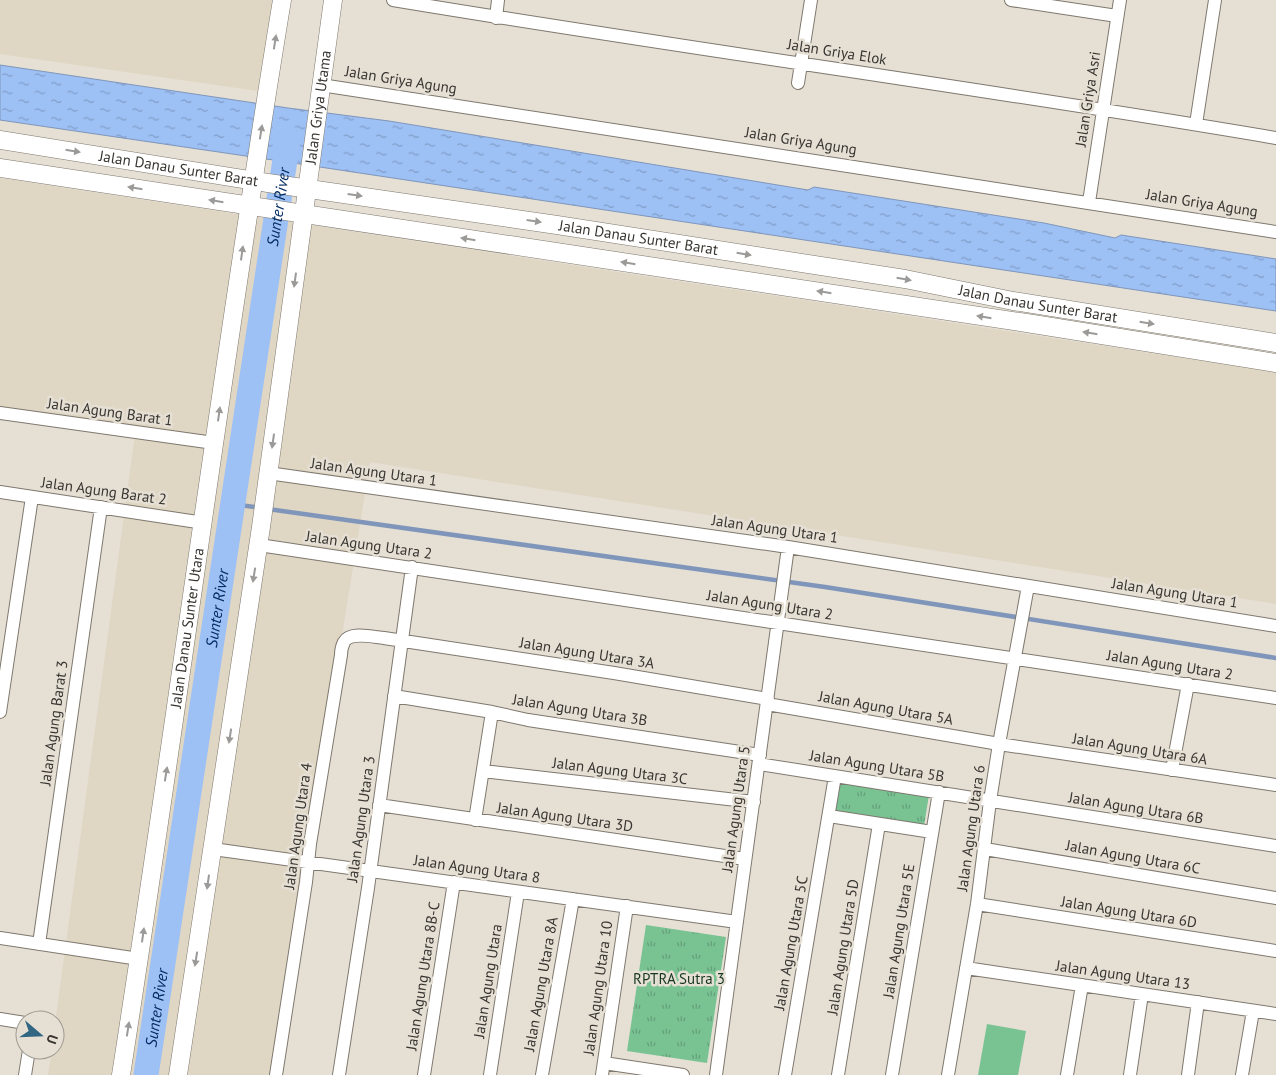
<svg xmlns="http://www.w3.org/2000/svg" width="1276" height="1075" font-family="'PT Sans',sans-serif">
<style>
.built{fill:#e0d6c4}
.grass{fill:#79c393}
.park{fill:url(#park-tufts)}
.water{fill:url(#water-ripples);stroke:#7f96ba}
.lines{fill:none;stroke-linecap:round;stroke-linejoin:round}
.stream{stroke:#7f96ba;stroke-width:4.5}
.river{stroke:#9dc0f5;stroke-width:25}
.street-casing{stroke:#7e786e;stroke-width:14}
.secondary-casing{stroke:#7e786e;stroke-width:19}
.street{stroke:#fff;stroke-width:12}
.secondary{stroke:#fff;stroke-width:18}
.oneway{fill:#9c9a98}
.labels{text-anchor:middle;stroke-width:5;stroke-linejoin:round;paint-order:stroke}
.street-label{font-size:15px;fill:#383531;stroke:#e5dfd4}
.park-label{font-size:15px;fill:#163722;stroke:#e5dfd4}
.water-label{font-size:16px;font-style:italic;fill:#042d65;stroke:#e5dfd4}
</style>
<defs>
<pattern id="park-tufts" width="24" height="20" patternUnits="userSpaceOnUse" patternTransform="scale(1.25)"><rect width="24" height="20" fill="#79c393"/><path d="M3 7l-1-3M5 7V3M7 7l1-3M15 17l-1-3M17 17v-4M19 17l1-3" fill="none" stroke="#649f79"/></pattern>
<pattern id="water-ripples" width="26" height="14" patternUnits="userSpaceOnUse" patternTransform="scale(1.25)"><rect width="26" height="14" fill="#9dc0f5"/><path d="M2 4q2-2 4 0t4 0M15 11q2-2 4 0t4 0" fill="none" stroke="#819dc7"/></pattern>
</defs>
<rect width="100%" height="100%" fill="#e5dfd4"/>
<!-- built -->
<path class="built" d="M0,0H275L258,91L0,54Z
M0,178L1276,372V604L370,462L271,1075H48L52,1050H55V1024L136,427L0,407Z"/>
<!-- grass -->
<path class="grass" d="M987,1024L1026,1031L1018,1075H978Z"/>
<!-- park -->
<path class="park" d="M840,781L929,795L924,826L835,812Z
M646,925L726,937L707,1063L627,1051Z"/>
<!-- water -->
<path class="water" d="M0,65L288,108L389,121L808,190L814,187L1044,223L1115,238L1121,235L1276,259V311L280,161L0,120Z"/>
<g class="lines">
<!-- stream -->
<path class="stream" d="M233,504L261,508
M268,509L825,587L1276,658"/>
<!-- river -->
<path class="river" id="s1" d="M146,1075L288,140"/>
<defs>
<path id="street" d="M393,0C687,49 982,88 1276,138
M1011,0L1117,16
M496,18L498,0
M798,83L811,0
M321,85L1276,232
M1196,124L1215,0
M1089,202L1120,0
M0,413L214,443
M268,473L788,547L1276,626
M0,492L204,523
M259,545L1276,698
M394,696L492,712L528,720L760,755
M767,704L999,744L1276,785
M0,712L32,497
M759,764L1276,846
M1172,770L1188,684
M483,771L754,802
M379,805L745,859
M829,816L932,832
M475,820L492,712
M213,849L737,922
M985,849L1276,898
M977,904L1276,951
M0,938L139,959
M39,944L101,507
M966,968L1276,1014
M0,1019L25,1023
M604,1063L683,1075
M25,1075L29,1050
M276,1075L306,882L310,844L341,655C341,651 342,646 344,642C350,631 373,637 384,638L614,673L768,699
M339,1075L368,888L412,567
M424,1075L454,882
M490,1075L518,892
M542,1075L573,899
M602,1075L627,906
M716,1075L788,547
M785,1075L835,776
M838,1075L879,824
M892,1075L939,792
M948,1075L977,904L990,801L999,744L1028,586
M1067,1075L1082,985
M1130,1075L1142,994
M1188,1075L1198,1002
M1242,1075L1253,1011"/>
<g id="secondary">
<path id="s2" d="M0,140L268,183L557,225L905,279L1013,301L1276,343"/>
<path d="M0,168L1033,324L1276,363"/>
<path id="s3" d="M121,1075C177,717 223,358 282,0"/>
<path id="s4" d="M178,1075L261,527L333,0"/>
</g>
</defs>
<!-- street casing -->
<use href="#street" class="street-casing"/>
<!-- secondary casing -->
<use href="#secondary" class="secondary-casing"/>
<!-- street -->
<use href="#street" class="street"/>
<!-- secondary -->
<use href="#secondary" class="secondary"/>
</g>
<!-- one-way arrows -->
<defs><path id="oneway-solid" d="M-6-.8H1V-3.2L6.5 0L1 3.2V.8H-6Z" transform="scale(1.25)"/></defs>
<g class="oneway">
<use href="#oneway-solid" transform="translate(275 42) rotate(-81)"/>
<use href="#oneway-solid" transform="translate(261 132) rotate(-81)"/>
<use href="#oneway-solid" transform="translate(73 151) rotate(9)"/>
<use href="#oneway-solid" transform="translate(135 188) rotate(-171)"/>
<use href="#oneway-solid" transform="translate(355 195) rotate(8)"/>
<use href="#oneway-solid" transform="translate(216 201) rotate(-171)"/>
<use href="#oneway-solid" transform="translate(534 221) rotate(8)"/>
<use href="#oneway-solid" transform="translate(468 239) rotate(-171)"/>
<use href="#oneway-solid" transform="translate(242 253) rotate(-82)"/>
<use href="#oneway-solid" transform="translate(744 254) rotate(9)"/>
<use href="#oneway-solid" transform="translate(628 263) rotate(-171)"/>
<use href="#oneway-solid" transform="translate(904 279) rotate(10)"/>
<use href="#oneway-solid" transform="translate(295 280) rotate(98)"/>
<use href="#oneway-solid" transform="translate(824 292) rotate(-171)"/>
<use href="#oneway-solid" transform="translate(984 317) rotate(-171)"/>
<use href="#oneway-solid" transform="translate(1147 323) rotate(9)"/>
<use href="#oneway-solid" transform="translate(1090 333) rotate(-171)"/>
<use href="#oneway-solid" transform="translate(219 414) rotate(-82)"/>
<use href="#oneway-solid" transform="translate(273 441) rotate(98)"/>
<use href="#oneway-solid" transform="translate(254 575) rotate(99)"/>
<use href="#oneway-solid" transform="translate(230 736) rotate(99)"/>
<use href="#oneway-solid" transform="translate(166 774) rotate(-81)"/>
<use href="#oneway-solid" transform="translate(208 882) rotate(98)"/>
<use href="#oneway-solid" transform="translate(143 935) rotate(-82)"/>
<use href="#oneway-solid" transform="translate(196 959) rotate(99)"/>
<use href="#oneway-solid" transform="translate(128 1029) rotate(-81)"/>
</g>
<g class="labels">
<!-- street labels -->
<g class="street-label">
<text transform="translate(837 52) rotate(9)" y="5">Jalan Griya Elok</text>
<text transform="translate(401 80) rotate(9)" y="5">Jalan Griya Agung</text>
<text transform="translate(1088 99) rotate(-81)" y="5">Jalan Griya Asri</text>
<text dy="5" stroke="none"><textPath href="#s4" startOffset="978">Jalan Griya Utama</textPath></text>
<text transform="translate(801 141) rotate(9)" y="5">Jalan Griya Agung</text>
<text dy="5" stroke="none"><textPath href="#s2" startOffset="181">Jalan Danau Sunter Barat</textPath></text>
<text transform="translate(1202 203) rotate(9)" y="5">Jalan Griya Agung</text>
<text dy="5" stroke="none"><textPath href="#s2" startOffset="646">Jalan Danau Sunter Barat</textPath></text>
<text dy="5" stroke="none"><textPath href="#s2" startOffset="1051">Jalan Danau Sunter Barat</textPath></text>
<text transform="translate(110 412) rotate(8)" y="5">Jalan Agung Barat 1</text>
<text transform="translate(374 472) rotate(8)" y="5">Jalan Agung Utara 1</text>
<text transform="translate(104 491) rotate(8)" y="5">Jalan Agung Barat 2</text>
<text transform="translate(775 529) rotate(8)" y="5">Jalan Agung Utara 1</text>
<text transform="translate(369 545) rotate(8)" y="5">Jalan Agung Utara 2</text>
<text transform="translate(1175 593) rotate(9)" y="5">Jalan Agung Utara 1</text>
<text transform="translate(770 605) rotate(9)" y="5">Jalan Agung Utara 2</text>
<text dy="5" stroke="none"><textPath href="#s3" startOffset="452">Jalan Danau Sunter Utara</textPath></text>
<text transform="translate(587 653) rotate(9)" y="5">Jalan Agung Utara 3A</text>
<text transform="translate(1170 665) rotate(9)" y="5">Jalan Agung Utara 2</text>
<text transform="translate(886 708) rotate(10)" y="5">Jalan Agung Utara 5A</text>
<text transform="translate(580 710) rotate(9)" y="5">Jalan Agung Utara 3B</text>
<text transform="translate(54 723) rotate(-82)" y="5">Jalan Agung Barat 3</text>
<text transform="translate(1140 749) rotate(9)" y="5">Jalan Agung Utara 6A</text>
<text transform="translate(877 766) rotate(9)" y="5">Jalan Agung Utara 5B</text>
<text transform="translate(620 771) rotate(7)" y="5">Jalan Agung Utara 3C</text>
<text transform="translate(1136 808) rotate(9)" y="5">Jalan Agung Utara 6B</text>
<text transform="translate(736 809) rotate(-82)" y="5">Jalan Agung Utara 5</text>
<text transform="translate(565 817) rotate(8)" y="5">Jalan Agung Utara 3D</text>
<text transform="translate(361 819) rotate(-82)" y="5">Jalan Agung Utara 3</text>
<text transform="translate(298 826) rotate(-82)" y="5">Jalan Agung Utara 4</text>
<text transform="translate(971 828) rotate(-82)" y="5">Jalan Agung Utara 6</text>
<text transform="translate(1133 857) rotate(10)" y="5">Jalan Agung Utara 6C</text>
<text transform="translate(477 869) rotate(8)" y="5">Jalan Agung Utara 8</text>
<text transform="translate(1129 912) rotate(9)" y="5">Jalan Agung Utara 6D</text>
<text transform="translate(899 931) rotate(-81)" y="5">Jalan Agung Utara 5E</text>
<text transform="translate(791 943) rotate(-80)" y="5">Jalan Agung Utara 5C</text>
<text transform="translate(843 947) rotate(-81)" y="5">Jalan Agung Utara 5D</text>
<text transform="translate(1123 975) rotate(8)" y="5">Jalan Agung Utara 13</text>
<text transform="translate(423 976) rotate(-81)" y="5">Jalan Agung Utara 8B-C</text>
<text transform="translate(488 981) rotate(-81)" y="5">Jalan Agung Utara</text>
<text transform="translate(541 984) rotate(-80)" y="5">Jalan Agung Utara 8A</text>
<text transform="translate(598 988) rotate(-82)" y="5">Jalan Agung Utara 10</text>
</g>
<!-- park labels -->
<g class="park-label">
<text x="679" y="984">RPTRA Sutra 3</text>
</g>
<!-- water labels -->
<g class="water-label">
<text dy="6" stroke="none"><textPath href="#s1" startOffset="878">Sunter River</textPath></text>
<text dy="6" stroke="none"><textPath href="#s1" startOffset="472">Sunter River</textPath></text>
<text dy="6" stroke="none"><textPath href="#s1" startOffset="68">Sunter River</textPath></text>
</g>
</g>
<!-- north arrow -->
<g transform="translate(40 1035) rotate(109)"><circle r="24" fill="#e5dfd4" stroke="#a09b93"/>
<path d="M0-4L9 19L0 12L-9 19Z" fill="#326783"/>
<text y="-8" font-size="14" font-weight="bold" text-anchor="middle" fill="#383531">U</text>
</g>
</svg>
